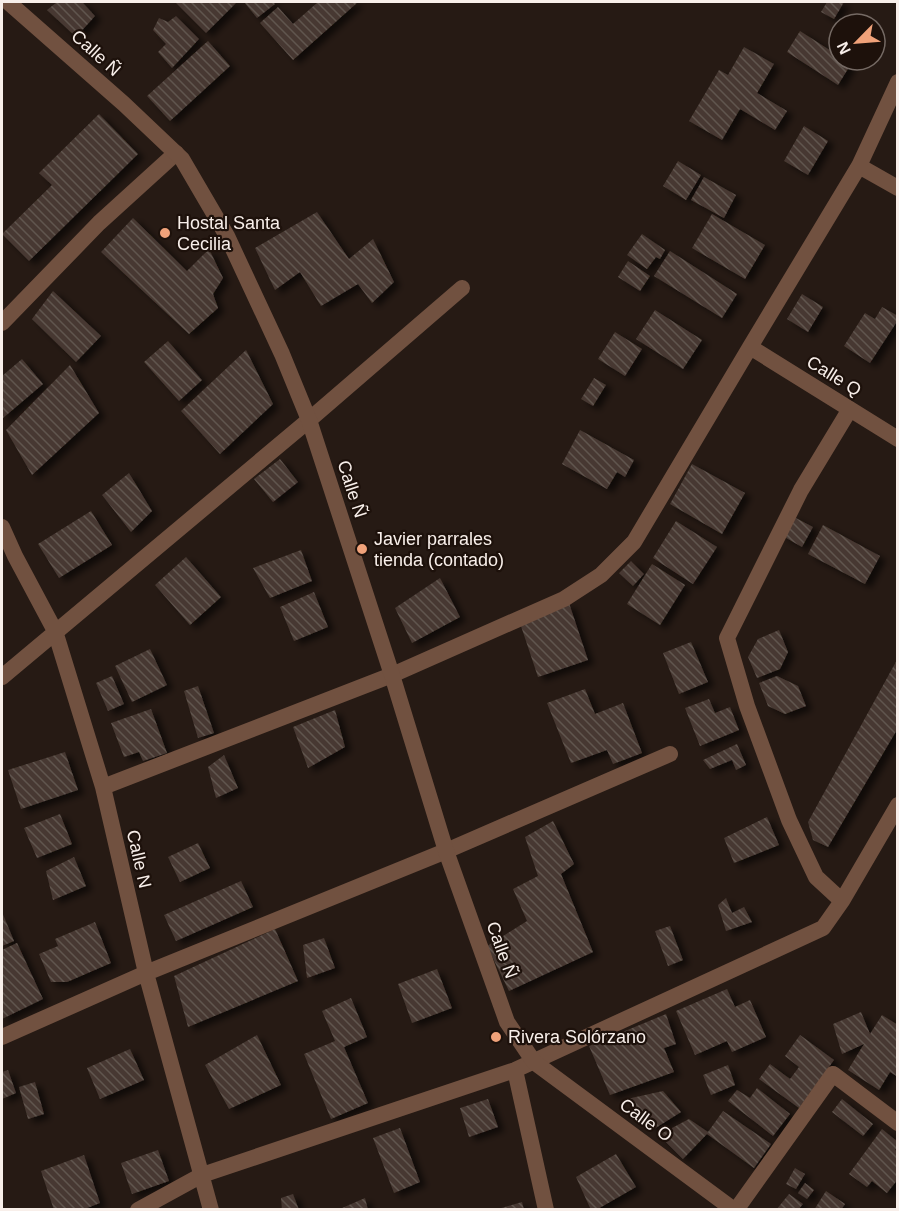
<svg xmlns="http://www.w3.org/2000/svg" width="899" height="1211" font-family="Helvetica,sans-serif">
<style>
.building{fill:url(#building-back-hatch);filter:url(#shadow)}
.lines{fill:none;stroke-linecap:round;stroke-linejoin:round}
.minor{stroke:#715140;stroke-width:16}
.tertiary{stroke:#715140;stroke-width:16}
.poi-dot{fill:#f0a27a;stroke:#1d110b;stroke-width:2}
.labels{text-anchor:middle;stroke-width:4.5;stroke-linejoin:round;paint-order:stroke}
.street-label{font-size:18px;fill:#f8efea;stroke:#1d110b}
.poi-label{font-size:18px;fill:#f8efea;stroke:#1d110b;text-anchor:start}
</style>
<defs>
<pattern id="building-back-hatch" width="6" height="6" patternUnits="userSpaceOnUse" patternTransform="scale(1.5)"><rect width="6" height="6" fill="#463831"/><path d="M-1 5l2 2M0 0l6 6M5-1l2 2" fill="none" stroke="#61554f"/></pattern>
<filter id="shadow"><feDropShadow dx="6" dy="4" stdDeviation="3" flood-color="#0009"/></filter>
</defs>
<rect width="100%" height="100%" fill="#261a14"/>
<!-- building -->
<path class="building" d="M57,2H82L95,16L76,37L47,10Z
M175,2H237L206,33Z
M244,2H273L275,4L257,18Z
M318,2H358L293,60L260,23L278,7L293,24Z
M827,2H844L834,19L821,12Z
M176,16L199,39L172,68L158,52L166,44L153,30L159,18L168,22Z
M800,31L839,56V60H846L851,64L838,85L787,52Z
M208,41L230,66L170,121L147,96Z
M744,47L774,64L757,93L787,111L775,130L740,109L722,140L689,121L719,70L728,75Z
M99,114L138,154L29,261L2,234L52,185L39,173Z
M804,126L828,141L808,175L784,161Z
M678,161L701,175L686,200L663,186Z
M704,177L736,195L724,218L691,200Z
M317,212L349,259L373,239L394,282L372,303L358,284L321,306L300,272L275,290L255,248Z
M712,214L765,245L745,279L692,248Z
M133,218L187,271L209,249L223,278L213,294L218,308L189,334L101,252Z
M642,234L665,250L660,259L656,257L647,269L627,255Z
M670,251L737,294L722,318L654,276Z
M628,261L650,276L640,291L618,277Z
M53,291L101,336L76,362L32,319Z
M802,294L823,307L808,332L787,319Z
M882,307L898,316V320L870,363L844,346L865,313L875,319Z
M655,310L702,340L683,369L636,339Z
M615,332L642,349L625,376L598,359Z
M168,341L202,380L179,401L144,362Z
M246,350L273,404L220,454L181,411Z
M22,359L43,384L3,418L2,416V376Z
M70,365L99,413L32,475L6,430Z
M594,378L606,385L593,406L581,399Z
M580,430L634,460L625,477L617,472L607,489L562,464Z
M280,459L298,482L273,502L254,479Z
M692,464L745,493L722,534L670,504Z
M129,473L152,511L131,532L102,495Z
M91,511L112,545L59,578L38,544Z
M792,516L813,527L802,547L781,535Z
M676,521L717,547L693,584L653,558Z
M823,525L880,556L865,584L808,554Z
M301,550L312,581L270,598L253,568Z
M186,557L221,597L190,625L155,585Z
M631,561L644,574L633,586L619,573Z
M652,564L685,585L660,625L627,604Z
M440,578L460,617L412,643L395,608Z
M314,592L328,627L294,641L280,607Z
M569,603L588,660L538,677L519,620Z
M779,630L788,652L780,669L757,678L748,657L758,639Z
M691,642L708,682L679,694L663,653Z
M150,649L167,685L132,702L115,666Z
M898,658V728L828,847L813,840L808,822Z
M112,676L124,704L108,711L96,683Z
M777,676L798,686L806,706L785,714L768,706L759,683Z
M198,686L214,733L198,738L184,691Z
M585,689L595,714L623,703L642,753L613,764L607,750L571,763L547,703Z
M709,699L715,713L730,707L739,730L700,746L685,708Z
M151,709L167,753L143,761L139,752L124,757L111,723Z
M335,710L345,747L308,768L293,727Z
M737,744L746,765L736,770L732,760L710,769L703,760Z
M65,752L78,790L21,809L8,770Z
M224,755L238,788L216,798L208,767Z
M60,814L72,844L37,858L24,828Z
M767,817L779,845L734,863L724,838Z
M553,821L574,864L561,874L593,952L509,991L487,946L527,921L513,889L538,876L525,837Z
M198,843L210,868L180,882L168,857Z
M74,857L86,886L53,900L46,871Z
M241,881L253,907L176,941L164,915Z
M726,898L732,913L744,907L752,922L726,931L718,905Z
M2,912L14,941L2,946Z
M95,922L111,963L67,982H51L39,954L58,946L55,939Z
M670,926L683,960L668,966L655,931Z
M275,929L298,981L188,1027L174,976Z
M324,938L335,968L307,978L303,945Z
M17,943L43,999L2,1019V950Z
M437,969L452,1008L412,1023L398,984Z
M727,989L735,1007L750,1000L766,1037L732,1052L727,1041L695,1055L676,1011Z
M351,998L367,1037L344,1047L368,1103L331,1119L304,1054L335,1041L322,1011Z
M861,1012L870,1034L882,1015L898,1025V1077L890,1072L879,1090L848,1070L864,1044L842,1054L833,1024Z
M666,1014L676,1044L664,1048L674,1072L610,1095L589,1046Z
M257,1035L281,1085L229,1109L205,1065Z
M800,1035L834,1060L799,1108L759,1079L770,1064L790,1079L799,1067L785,1056Z
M130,1049L144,1080L100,1099L87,1068Z
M728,1065L735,1085L711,1095L703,1075Z
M8,1070L16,1093L2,1099V1072Z
M35,1082L44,1114L28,1119L19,1087Z
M757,1088L790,1114L773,1136L728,1101L737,1090L750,1098Z
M663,1091L681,1112L654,1129L627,1099Z
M488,1099L498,1127L469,1137L460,1108Z
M842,1099L873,1124L863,1136L832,1112Z
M723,1111L771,1144L754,1168L707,1134L683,1159L659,1135L689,1119L708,1132Z
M400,1128L420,1182L394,1193L373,1138Z
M882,1129L898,1142V1146L895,1150L898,1151V1179L887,1193L872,1181L867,1187L849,1174Z
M158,1150L169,1181L132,1194L121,1163Z
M616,1154L636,1187L596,1210H591L576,1177Z
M84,1155L100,1203L82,1210H54L41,1171Z
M795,1168L805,1174L796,1189L786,1184Z
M805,1183L814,1190L807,1199L798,1193Z
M826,1191L845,1204L841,1210H814Z
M293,1194L299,1210H282L281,1198Z
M789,1194L803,1204L798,1210H776Z
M365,1198L368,1210H343L342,1208Z
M522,1202L524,1210H498V1209Z"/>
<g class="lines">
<!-- minor -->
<path class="minor" d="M859,166L898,188
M2,323L99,223L176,153
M750,347L898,439
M2,527L15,556L55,631L103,787L146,973L211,1210
M2,677L309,420L462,288
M103,787L392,675L564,599L601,575L634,542L750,347L859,166L898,82
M842,901L816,877L789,820L747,706L727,638L801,490L850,409
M2,1037L146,973L446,851L670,754
M515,1070L546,1210
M138,1210L202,1175L515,1070L823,928L842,901L898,805
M736,1210L833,1074L898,1123"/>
<!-- tertiary -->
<path class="tertiary" d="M8,2L124,104L182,159L227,236L282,354L309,420L392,675L446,851L507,1022L534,1062L734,1210"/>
</g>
<!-- markers -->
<g class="poi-dot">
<circle cx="165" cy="233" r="6"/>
<circle cx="362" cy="549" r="6"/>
<circle cx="496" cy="1037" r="6"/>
</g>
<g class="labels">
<!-- street labels -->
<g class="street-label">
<text transform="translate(96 53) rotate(42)" y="6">Calle Ñ</text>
<text transform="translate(834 376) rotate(32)" y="6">Calle Q</text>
<text transform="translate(352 489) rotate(72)" y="6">Calle Ñ</text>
<text transform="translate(139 859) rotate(77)" y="6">Calle N</text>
<text transform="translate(502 950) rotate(70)" y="6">Calle Ñ</text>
<text transform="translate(646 1120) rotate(36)" y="6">Calle O</text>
</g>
<!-- poi labels -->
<g class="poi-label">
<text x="177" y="229">Hostal Santa<tspan x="177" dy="21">Cecilia</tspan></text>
<text x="374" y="545">Javier parrales<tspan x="374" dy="21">tienda (contado)</tspan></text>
<text x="508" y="1043">Rivera Solórzano</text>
</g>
</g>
<!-- border -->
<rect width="899" height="1211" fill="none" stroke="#f8efea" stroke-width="6"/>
<!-- north arrow -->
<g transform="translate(857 42) rotate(245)"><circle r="28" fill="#1d110b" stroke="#756a64" stroke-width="1.5"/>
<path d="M0-4.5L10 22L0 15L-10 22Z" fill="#f0a27a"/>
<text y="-9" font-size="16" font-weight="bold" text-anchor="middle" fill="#f8efea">N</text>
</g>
</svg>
